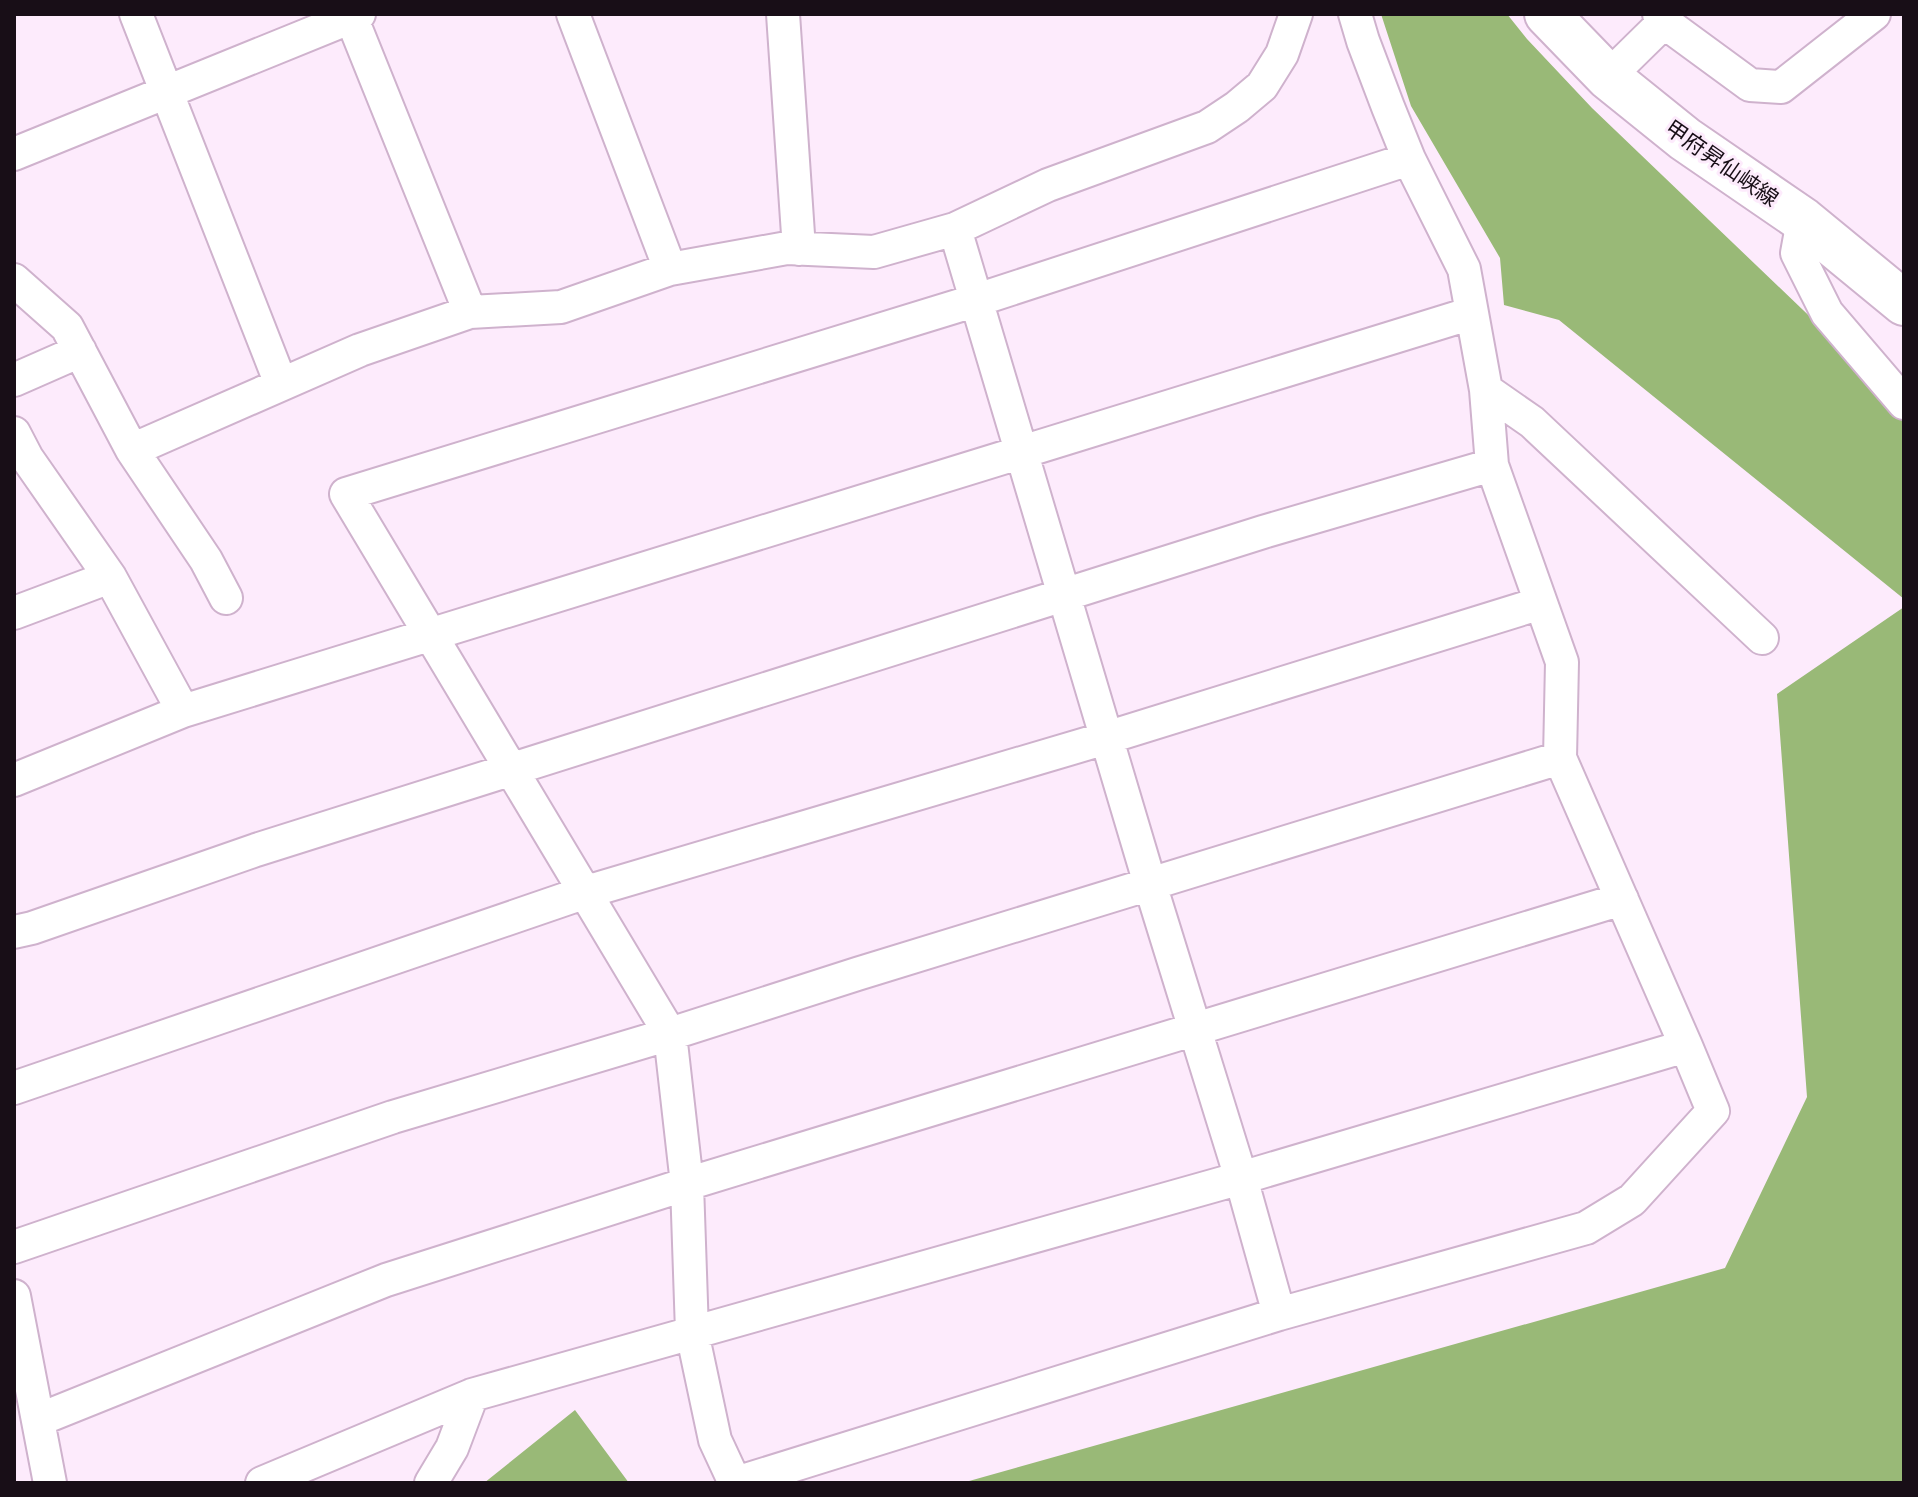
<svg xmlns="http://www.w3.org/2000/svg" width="1918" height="1497" font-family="'Fira Sans','Noto Sans JP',sans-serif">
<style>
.forest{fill:#99b977}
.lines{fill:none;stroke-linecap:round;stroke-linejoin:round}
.street-casing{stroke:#cfb2cd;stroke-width:36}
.primary-casing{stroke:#cfb2cd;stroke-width:48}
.street{stroke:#fff;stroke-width:32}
.primary{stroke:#fff;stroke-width:44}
.labels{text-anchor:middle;stroke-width:6;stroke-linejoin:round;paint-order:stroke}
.street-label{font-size:22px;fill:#180e17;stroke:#fdebfc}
</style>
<rect width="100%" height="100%" fill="#fdebfc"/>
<!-- forest -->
<path class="forest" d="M1381,14H1507L1527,39L1592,108L1827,333L1904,385V599L1559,320L1504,305L1500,258L1411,106Z
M1904,607V1483H962L1725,1268L1807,1097L1777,694Z
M575,1410L629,1483H484Z"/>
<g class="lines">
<defs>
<path id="street" d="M136,14L281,384
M350,14L470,312
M573,14L670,269
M783,14L799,249
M1659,14L1664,22L1750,85L1781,87L1874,14
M1608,77L1664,22
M14,154L359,14
M1803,220L1797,253L1827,313L1904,403
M955,229L1150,884L1241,1178L1279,1314
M14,280L67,327L132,450L360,350L470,312L561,307L670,269L787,248L874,252L955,229L1048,185L1207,127L1237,107L1262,86L1282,54L1296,14
M14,380L80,351
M1486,390L1532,422L1762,638
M14,433L27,458L110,577L183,711
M132,450L206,560L226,598
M14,613L110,577
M14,780L183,711L1472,313
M14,932L32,928L256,850L1263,532L1492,465
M14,1088L586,892L1106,738L1541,603
M14,1247L393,1117L670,1034L857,974L1560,758
M14,1296L50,1483
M38,1420L386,1280L687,1184L1622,899
M262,1483L472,1395L1241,1178L1686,1046
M431,1483L452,1448L472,1395
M735,1483L715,1440L692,1332L687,1184L670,1034L346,494L977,300L1409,159
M736,1483L1279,1314L1586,1228L1632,1200L1713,1111L1686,1046L1560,758L1562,662L1492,465L1486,390L1464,269L1409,159L1388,107L1363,41L1355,14"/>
<path id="primary" d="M1547,14L1608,77L1685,139L1803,220L1904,303"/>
</defs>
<!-- street casing -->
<use href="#street" class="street-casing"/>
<!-- primary casing -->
<use href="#primary" class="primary-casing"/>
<!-- street -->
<use href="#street" class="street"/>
<!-- primary -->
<use href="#primary" class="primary"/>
</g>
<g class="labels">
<!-- street labels -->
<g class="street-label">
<text transform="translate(1722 163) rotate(35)" y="8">甲府昇仙峡線</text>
</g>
</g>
<!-- border -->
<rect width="1918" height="1497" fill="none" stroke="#180e17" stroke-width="32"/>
</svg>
